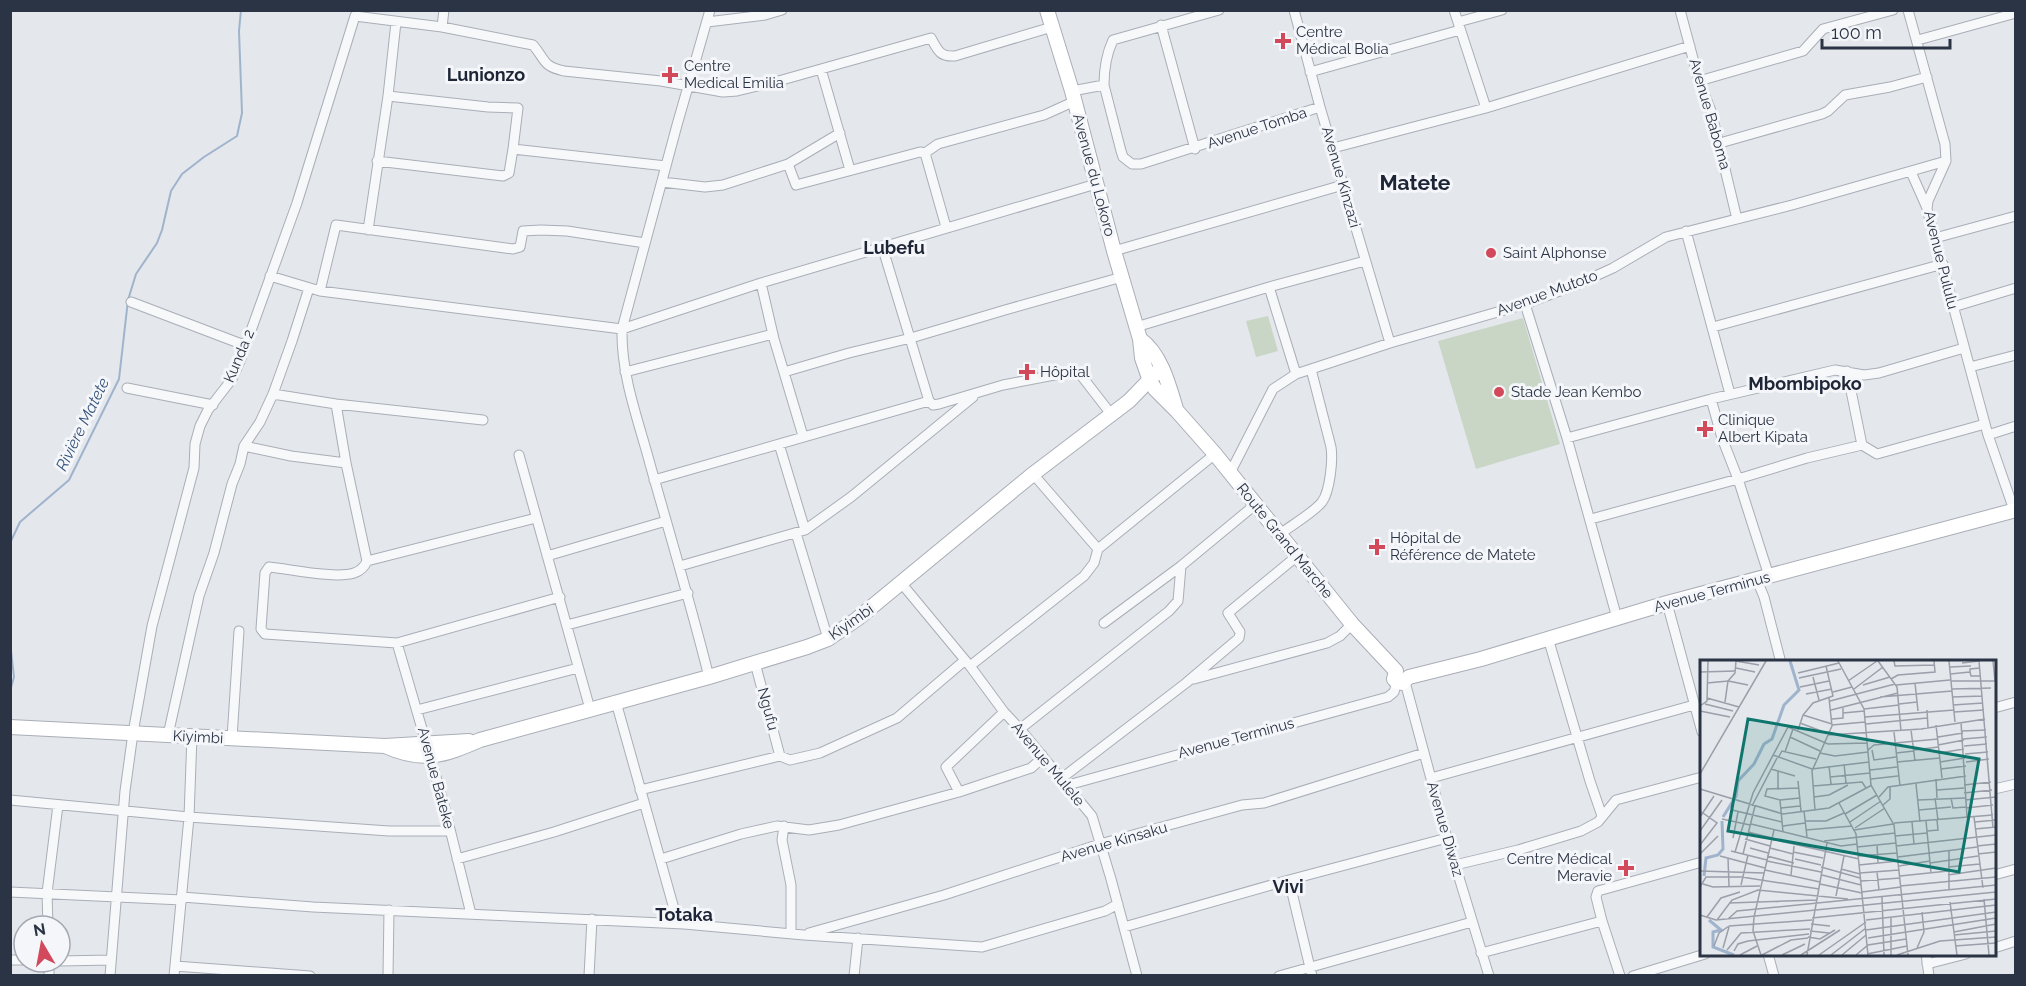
<svg xmlns="http://www.w3.org/2000/svg" width="2026" height="986" font-family="Raleway,sans-serif">
<style>
.green{fill:#c9d6c5}
.lines{fill:none;stroke-linecap:round;stroke-linejoin:round}
.stream{stroke:#9fb4cc;stroke-width:2}
.street-casing{stroke:#a9aeb7;stroke-width:11}
.secondary-casing{stroke:#a9aeb7;stroke-width:16}
.street{stroke:#f7f8fa;stroke-width:9}
.secondary{stroke:#fff;stroke-width:14}
.poi-dot{fill:#d1495b;stroke:#f4f6f9;stroke-width:2}
.labels{text-anchor:middle;stroke-width:6;stroke-linejoin:round;paint-order:stroke}
.poi-label{font-size:15px;fill:#2b3445;stroke:#f4f6f9;text-anchor:start}
.street-label{font-size:15px;fill:#2b3445;stroke:#f4f6f9}
.water-label{font-size:16px;font-style:italic;fill:#34527a;stroke:#f4f6f9}
.quarter-label{font-size:18px;font-weight:bold;fill:#1d2536;stroke:#f4f6f9}
.district-label{font-size:21px;font-weight:bold;fill:#1d2536;stroke:#f4f6f9}
.inset-river{fill:none;stroke:#9fb4cc;stroke-width:3}
.inset-road{fill:none;stroke:#9a9fa9;stroke-width:1.5}
.view{fill:#0f766e;fill-opacity:0.15;stroke:#0f766e;stroke-width:3}
.inset-edge{fill:none;stroke:#2b3445;stroke-width:3}
</style>
<rect width="100%" height="100%" fill="#e4e7ec"/>
<!-- green -->
<path class="green" d="M1268,316L1278,351L1256,357L1246,321Z
M1523,318L1560,444L1476,469L1438,341Z"/>
<g class="lines">
<!-- stream -->
<path class="stream" d="M10,543L20,522L69,480L119,379L128,300L136,274L157,243L162,230L171,191L182,174L204,157L237,136L242,113L239,31L241,10
M10,642L14,677L10,691"/>
<defs>
<path id="street" d="M1294,10L1320,107L1390,343
M1454,10L1486,108
M1680,10L1699,81L1711,111L1737,219
M1908,10L1945,144L1946,161L1928,201L1927,209L1988,435L2014,510
M707,22L765,15L782,10
M1458,22L1502,10
M1161,25L1195,149
M442,27L444,10
M1918,40L2016,13
M821,69L850,170
M1310,72L1460,30
M1699,81L1803,51L1823,29L1893,10
M1104,85L1121,151L1123,157L1132,164H1141L1320,107
M1072,91L1104,85C1104,69 1106,55 1113,40L1219,10
M388,96L488,107L518,108L513,149L666,166
M1720,143L1822,114L1828,111L1845,95L1890,87L1927,77
M1333,148L1486,108L1690,46
M925,153L946,227
M377,161L503,176L509,173L513,149
M788,164L840,133
M1911,172L1927,208
M662,182L705,187L723,185L788,164L796,185L920,152L925,153L938,144L1044,115L1075,101
M368,230L388,96L396,22
M1686,231L1730,394
M1935,238L2016,216
M882,246L929,401
M1114,251L1343,185
M270,276L320,291L622,329L761,283L1096,184
M761,283L774,339L803,436
M1269,287L1296,374
M320,291L336,225L513,249L520,247L523,231L541,230L567,231L645,243
M131,302L244,345
M1525,304L1567,438L1617,618
M1953,307L2016,288
M1136,327L1269,287L1365,261
M1713,327L1943,264
M1970,367L2016,355
M1847,371L1862,445L1877,454L1985,424
M625,372L773,334
M784,372L849,353L911,338L1005,310L1122,277
M127,388L213,405
M273,394L336,404L483,420
M1711,399L1722,438L1738,479L1769,576
M336,404L346,463L367,561
M1988,435L2016,426
M1567,438L1711,399L1835,370L1864,375L1879,373L1964,348
M779,444L805,530
M244,446L291,456L346,463
M519,455L590,709
M1230,473L1273,389L1296,374L1390,343L1525,304L1578,284L1613,268L1666,237L1792,205L1946,161
M1033,474L1098,549
M654,480L929,401L933,405L939,404L1003,385L1075,371L1080,374L1111,414
M536,518L367,561C365,566 360,571 354,573C336,579 290,569 269,567L265,573L261,629L265,634L397,643L560,597
M1591,519L1738,479L1807,458L1862,445
M796,533L828,639
M1280,534C1292,525 1313,513 1322,502C1330,491 1333,460 1331,447L1311,369
M547,556L666,521
M680,566L805,530L851,497L973,397
M1757,580L1764,597L1780,659L1779,662
M902,584L970,666L1004,712L1020,729L1092,816L1111,879L1137,976
M1667,603L1702,732
M1104,623L1181,566
M567,625L688,593
M1548,638L1590,781L1602,816
M397,643L443,801L471,914
M755,663L780,756
M970,666L1084,576L1094,563L1098,549L1215,454
M709,677C691,605 670,535 650,464C638,419 621,376 622,329L677,125L710,10
M1194,679L1327,643L1340,636L1352,624
M1405,682L1447,838L1489,976
M616,702L678,923
M1994,708L2016,702
M417,710L578,668
M1020,729L1169,611L1178,601L1181,566L1256,504
M168,735L199,596L214,553L232,484L240,464L244,446L260,422L273,394L292,341L309,288
M232,738L239,631
M1062,778L1186,683L1239,638L1240,632L1228,613L1297,556
M1431,778L1694,705
M1068,785L1388,697L1394,692L1397,682
M1994,789L2016,784
M640,790L780,756L790,760L820,753L897,718L964,661
M959,792L946,767L1004,712
M10,800L189,817L389,831H450
M784,826L782,840L791,885V933
M457,859L554,832L644,803
M661,859L741,834L777,826L809,830L839,825L959,792L1031,768L1039,761L1042,755
M1455,865L1518,850L1581,831L1598,822L1616,800L1702,777
M1994,875L2016,869
M1289,880L1312,976
M10,892L182,900
M182,897L313,907L684,924L804,935L982,947L1105,911L1118,904
M1602,921L1620,976
M48,926L47,893L58,805
M1124,927L1289,880L1447,838
M809,933L944,895L1100,844L1242,805L1264,803L1424,753
M1994,948L2016,941
M1481,953L1602,921L1596,897L1598,891L1702,862
M1768,954L1774,976
M1926,954L1929,976
M10,960H24
M60,961L111,960
M1927,964L1966,954
M175,966L310,976
M49,976V962
M110,976L125,791L133,733L152,626L194,468L195,444L200,426L208,410L232,379L240,361L297,203L355,16L442,27L533,45C546,60 542,66 564,71L661,81L723,92L737,91L782,80L931,38C938,51 940,57 955,56L1052,27
M174,976L189,817L192,736
M388,976L389,910
M589,976L592,919
M854,976L858,938
M1279,976L1472,922
M1633,976L1705,954"/>
<path id="secondary" d="M1047,10L1072,91L1114,251L1140,339L1142,358L1150,381L1155,389L1177,411L1215,454L1352,624L1396,671
M1140,339C1161,354 1169,385 1176,409
M1396,671L1394,679L1397,682L1402,683L1409,677L1481,659L1667,603L2016,510
M10,727L385,746L469,741
M385,746C423,763 443,756 480,740L709,677L807,647L828,639L857,619L1033,474L1129,401L1161,368"/>
</defs>
<!-- street casing -->
<use href="#street" class="street-casing"/>
<!-- secondary casing -->
<use href="#secondary" class="secondary-casing"/>
<!-- street -->
<use href="#street" class="street"/>
<!-- secondary -->
<use href="#secondary" class="secondary"/>
</g>
<!-- markers -->
<g class="poi-dot">
<path d="M1280 32h6v6h6v6h-6v6h-6v-6h-6v-6h6z"/>
<path d="M667 66h6v6h6v6h-6v6h-6v-6h-6v-6h6z"/>
<circle cx="1491" cy="253" r="6"/>
<path d="M1024 363h6v6h6v6h-6v6h-6v-6h-6v-6h6z"/>
<circle cx="1499" cy="392" r="6"/>
<path d="M1702 420h6v6h6v6h-6v6h-6v-6h-6v-6h6z"/>
<path d="M1374 538h6v6h6v6h-6v6h-6v-6h-6v-6h6z"/>
<path d="M1623 859h6v6h6v6h-6v6h-6v-6h-6v-6h6z"/>
</g>
<g class="labels">
<!-- poi labels -->
<g class="poi-label">
<text x="1296" y="37">Centre<tspan x="1296" dy="17">Médical Bolia</tspan></text>
<text x="684" y="71">Centre<tspan x="684" dy="17">Medical Emilia</tspan></text>
<text x="1503" y="258">Saint Alphonse</text>
<text x="1040" y="377">Hôpital</text>
<text x="1511" y="397">Stade Jean Kembo</text>
<text x="1718" y="425">Clinique<tspan x="1718" dy="17">Albert Kipata</tspan></text>
<text x="1390" y="543">Hôpital de<tspan x="1390" dy="17">Référence de Matete</tspan></text>
<text x="1612" y="864" text-anchor="end">Centre Médical<tspan x="1612" dy="17">Meravie</tspan></text>
</g>
<!-- street labels -->
<g class="street-label">
<text transform="translate(1710 114) rotate(74)" y="5">Avenue Baboma</text>
<text transform="translate(1257 128) rotate(-18)" y="5">Avenue Tomba</text>
<text transform="translate(1094 175) rotate(75)" y="5">Avenue du Lokoro</text>
<text transform="translate(1341 177) rotate(74)" y="5">Avenue Kinzazi</text>
<text transform="translate(1941 260) rotate(76)" y="5">Avenue Pululu</text>
<text transform="translate(1547 293) rotate(-20)" y="5">Avenue Mutoto</text>
<text transform="translate(239 356) rotate(-67)" y="5">Kunda 2</text>
<text transform="translate(1285 541) rotate(51)" y="5">Route Grand Marche</text>
<text transform="translate(1712 592) rotate(-15)" y="5">Avenue Terminus</text>
<text transform="translate(851 622) rotate(-35)" y="5">Kiyimbi</text>
<text transform="translate(768 709) rotate(75)" y="5">Ngufu</text>
<text transform="translate(198 737) rotate(3)" y="5">Kiyimbi</text>
<text transform="translate(1236 738) rotate(-15)" y="5">Avenue Terminus</text>
<text transform="translate(1048 764) rotate(50)" y="5">Avenue Mulele</text>
<text transform="translate(436 778) rotate(75)" y="5">Avenue Bateke</text>
<text transform="translate(1445 829) rotate(74)" y="5">Avenue Diwaz</text>
<text transform="translate(1114 842) rotate(-16)" y="5">Avenue Kinsaku</text>
</g>
<!-- water labels -->
<g class="water-label">
<text transform="translate(82 424) rotate(-64)" y="6">Rivière Matete</text>
</g>
<!-- quarter labels -->
<g class="quarter-label">
<text x="486" y="81">Lunionzo</text>
<text x="894" y="254">Lubefu</text>
<text x="1805" y="390">Mbombipoko</text>
<text x="1288" y="893">Vivi</text>
<text x="684" y="921">Totaka</text>
</g>
<!-- district labels -->
<g class="district-label">
<text x="1415" y="190">Matete</text>
</g>
</g>
<!-- overview -->
<g transform="translate(1700 660)">
<rect width="296" height="296" fill="#e4e7ec"/>
<path class="inset-river" d="M23,157L36,136L38,121L54,104L64,84L72,79L84,45L99,30L90,1M4,216L6,198L18,195L23,189L22,161M9,260L21,270L13,272V287L34,295"/>
<path class="inset-road" d="M36,1L59,5M138,1L164,49L171,125L194,165L208,295M178,1L197,27L201,71M194,1L195,6L234,5M249,1L255,62M293,1L295,21M262,3L279,1L293,168M250,7L271,6M36,8L55,12M280,8L270,9V12L271,16H281M0,12L36,11M98,13L139,3M250,14L270,12M113,17L119,40M99,18L141,9M191,19L198,15L235,12L234,1M148,21L177,1M251,21H295M7,23L28,21L35,13L36,1M215,23L218,51M163,25L190,17M196,25L250,20M100,27L129,21M154,29L183,7M252,29L291,28M133,32L152,27M106,34L132,29M180,37L252,31M252,37L282,36M7,38L39,47M130,41L195,24M25,42L28,21L48,25M5,44L33,51M199,44L217,42M253,45L283,43M0,46L7,41L8,1M164,49L199,45M131,50L198,33M227,50L228,68M0,51L30,57M254,52L284,50M143,53L164,51M103,55L132,64M165,57L254,50M132,59L143,58V47M261,62L267,157M100,63L129,74M166,64L227,58M132,65L165,62M236,65L242,118M98,70L103,55L113,43L133,36L126,6M211,70L215,101M262,71L286,70M194,72L200,126M128,75L221,69L285,59M90,77L120,91M238,77L263,73M263,79L287,77M238,85L264,80M264,86L287,84M168,90L174,85L238,79M172,90L174,100L196,97M214,90L238,87M85,92L93,69M120,93L135,96L168,92M196,93L214,91M239,93L264,89M265,94L288,92M73,95L112,109L169,102M78,98L82,91L116,99M197,102L240,98M240,102L265,98M266,102L289,99M144,104L146,123M129,106L131,124M71,109L95,116M241,109L266,106M170,110L197,107M78,111V130M0,114L66,1M130,117L170,113M171,119L198,116M236,119L237,138M98,121L101,151M216,124L220,162M264,125L291,122M113,126L162,122L166,128M99,128L67,129L65,136L80,140L100,138M0,129L83,154L129,148L172,125M237,130L264,128M264,133L292,130M114,137L129,135L148,125M179,137L188,127L266,116M235,138L238,160M251,138L253,148L266,147M80,140L83,172M218,140L265,138M265,140L296,137M139,143L156,174L168,295M183,145L190,139V127M52,146L77,98M81,148L100,146M266,148L293,145M115,150L112,111L132,66L129,38M219,150L251,147M0,151L17,163L0,185M104,151L107,177M145,154L177,135M0,157L14,136M274,157L283,228M22,159L50,165M105,161H126L144,153M226,161L231,213M150,162L181,141M212,162L214,184M275,162L295,160M194,163L293,155M51,164L141,186L157,184M83,166L105,163M28,168L32,150L82,162M155,168L185,148M275,169L296,167M106,170L152,166M154,170L193,164M0,171L22,140M227,171L238,170L237,160M48,172L72,178M195,176L227,173M33,178L38,152M45,179L70,186M72,179L159,199M124,181L195,173M177,185L178,203M196,186L296,175M277,186L296,184M157,187L196,183M50,188L68,193M70,188L93,194M249,190V231M31,191L67,200M35,192L53,133L88,67L128,84L167,83M93,192L123,198M0,194L18,176M43,194L55,146M278,194L296,192M20,196L65,208M67,196L94,203M158,196L197,193M198,197L277,187M28,198L29,226M95,199L121,205M67,201L121,212M230,203L278,196M159,205L198,201M199,206L230,201M121,207L160,218M248,207L280,204M141,209L160,214M65,210L120,222M0,211L64,213M177,212L179,230M160,213L199,210M91,215L94,186M122,215L161,225M248,215L296,208M200,216L248,211M161,221L200,218M3,224L13,227L60,226M120,224L162,233M41,225L48,195M200,226L296,217M0,227L6,217H42L119,229M162,232L201,227M136,236L144,196M182,237L184,295M284,239L289,295M250,242L257,295M29,243L117,240M0,255L16,260L296,232M7,257L21,238L40,232M191,257V295M112,258L296,239M28,259L37,251L296,225M17,260L32,240L58,230L148,239M166,260L296,245M111,264L130,266M29,266L112,260M166,270L296,252M110,271L129,273M254,272L296,264M254,275L296,271M108,277L120,279L135,270M168,278L296,258M14,286L19,273L29,266M255,286L296,283M23,288L29,267M217,288L224,272L222,252M27,290L41,273L110,269M34,291L38,284L48,281L109,274M167,294L207,286M40,295L57,286M61,295L53,271L54,257L74,170M62,295L91,280L108,278M82,295L105,284M101,295L140,270M107,295L127,183M119,295L166,262M131,295L166,268M142,295L166,275M156,295L168,285L206,279M197,295L240,281L296,277"/>
<path class="view" d="M48,59L279,99L259,212L28,171Z"/>
<rect width="296" height="296" class="inset-edge"/>
</g>
<!-- border -->
<rect width="2026" height="986" fill="none" stroke="#2b3445" stroke-width="24"/>
<!-- north arrow -->
<g transform="translate(42 944) rotate(350)"><circle r="28" fill="#f4f6f9" stroke="#a4a8b1" stroke-width="1.5"/>
<path d="M0-4.5L10 22L0 15L-10 22Z" fill="#d1495b"/>
<text y="-9" font-size="16" font-weight="bold" text-anchor="middle" fill="#2b3445">N</text>
</g>
<!-- scale -->
<path d="M1822 39v9h128v-9" fill="none" stroke="#2b3445" stroke-width="3"/>
<text x="1831" y="39" font-size="18" fill="#2b3445" stroke="#f4f6f9" stroke-width="4.5" paint-order="stroke">100 m</text>
</svg>
